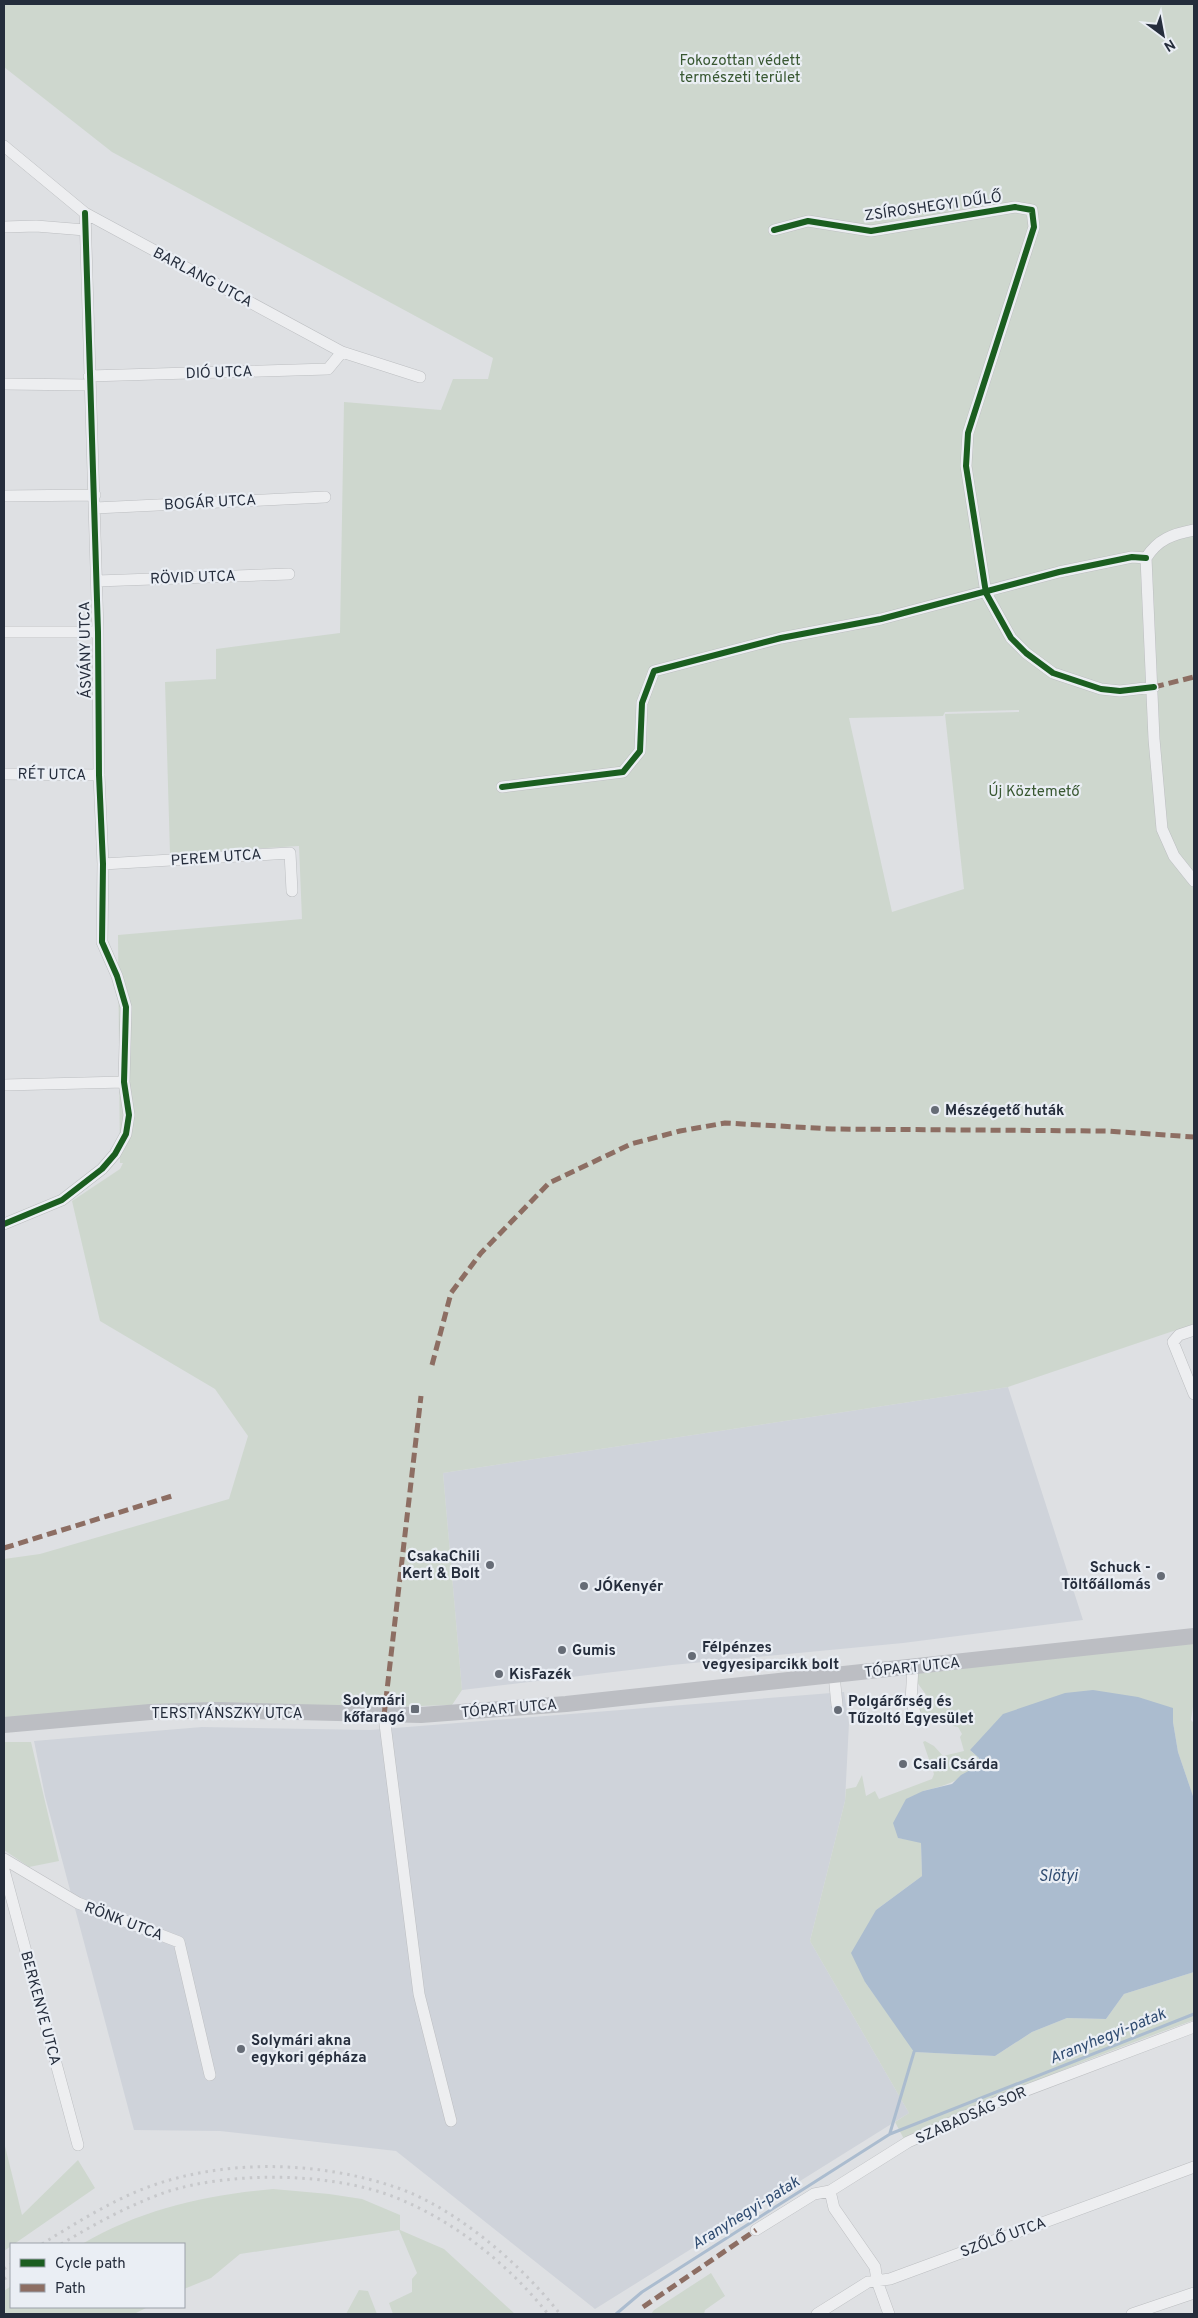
<svg xmlns="http://www.w3.org/2000/svg" width="1198" height="2318" font-family="Overpass,sans-serif">
<style>
.built{fill:#cfd3da}
.green{fill:#ced7ce;fill-rule:evenodd}
.water{fill:#abbccf}
.lines{fill:none;stroke-linecap:round;stroke-linejoin:round}
.stream{stroke:#abbccf;stroke-width:3}
.minor-casing{stroke:#bcbec1;stroke-width:12}
.minor{stroke:#edeef0;stroke-width:11}
.secondary{stroke:#bcbec3;stroke-width:16}
.rail{stroke:#c7c8cb;stroke-width:3;stroke-dasharray:2.5 5;stroke-linecap:butt}
.quiet{stroke:#8d6e63;stroke-width:5;stroke-dasharray:10 5;stroke-linecap:butt}
.cycleway-casing{stroke:#eaeef4;stroke-width:9}
.cycleway{stroke:#1b5e20;stroke-width:6}
.poi-dot{fill:#666c76;stroke:#eaeef4;stroke-width:2}
.labels{text-anchor:middle;stroke-width:4.5;stroke-linejoin:round;paint-order:stroke}
.park-label{font-size:15px;fill:#395832;stroke:#eaeef4}
.street-label{font-size:15px;fill:#252d3c;stroke:#eaeef4}
.poi-label{font-size:15px;font-weight:bold;fill:#252d3c;stroke:#eaeef4;text-anchor:start}
.water-label{font-size:16px;font-style:italic;fill:#2f4b70;stroke:#eaeef4}
</style>
<rect width="100%" height="100%" fill="#dee0e3"/>
<!-- built -->
<path class="built" d="M1008,1387L1083,1620L903,1643L672,1665L462,1690L443,1473Z
M844,1692L849,1723L845,1801L810,1941L909,2113L595,2309L396,2151L220,2131L134,2130L45,1796L34,1741L202,1727L370,1730Z"/>
<!-- green -->
<path class="green" d="M4,4H1194V1324L1008,1387L443,1473L462,1690L452,1705L4,1719V1559L40,1554L229,1499L248,1436L215,1389L100,1321L72,1201L120,1169L123,1163H120L118,935L302,919L299,846L170,854L165,682L216,679V649L340,633L344,402L441,410L453,379H488L493,358L112,152L4,67ZM1019,710V712L945,714L964,889L892,912L849,718L943,716L945,712Z
M1194,1642V1700L1191,1720L1194,1723V1799L1178,1752L1173,1722L970,1750L979,1758C968,1780 944,1786 923,1791L898,1838L921,1842L922,1876L876,1910L865,1982L915,2052L995,2056L1032,2032L1067,2018L1106,2019L1124,1994L1194,1972V2020C1096,2055 999,2095 904,2139L895,2122L909,2113L810,1941L845,1801L846,1789L856,1787L862,1775L866,1796L875,1791L879,1799L932,1779L934,1774L923,1742L925,1741L934,1746L943,1756L964,1751L960,1737L962,1734L958,1727L953,1726L949,1717L925,1721L910,1703L927,1696L916,1681L918,1672Z
M4,1742H31L59,1861L29,1867L4,1850Z
M4,2142L22,2215L78,2160L95,2188L4,2251Z
M273,2189L329,2194L362,2199L400,2215V2230L444,2249L515,2314H393L389,2303L412,2292V2279L417,2273L399,2230L240,2254L211,2278L184,2289V2244H82C142,2209 204,2195 273,2189Z
M711,2273L725,2296L705,2310L704,2314H651L654,2310Z
M11,2286V2307H148L134,2314H4V2291Z
M359,2290L368,2291L377,2314H346Z"/>
<!-- water -->
<path class="water" d="M1093,1690L1138,1697L1173,1708V1722L1178,1752L1194,1799V1972L1124,1994L1106,2019L1067,2018L1032,2032L995,2056L914,2052L865,1982L851,1953L876,1910L922,1876L921,1843L898,1838L893,1823L906,1799L923,1791L952,1784L961,1775L974,1768L979,1758L970,1750L1003,1714L1065,1693Z"/>
<g class="lines">
<!-- stream -->
<path class="stream" d="M890,2133L914,2052
M616,2314L642,2292L890,2134L1194,2014"/>
<defs>
<path id="minor" d="M4,146L85,213L342,352L420,377
M4,227L36,226L85,230
M774,230L808,221L871,231L1015,207L1032,210L1034,227L968,433L966,466L986,593L1011,638L1026,653L1053,673L1101,689L1120,691L1154,687
M89,376L328,369L342,352
M4,384L89,385
M4,496L95,495
M95,508L325,497
M1194,530C1173,534 1158,539 1146,558L1154,739L1162,829L1174,856L1194,881
M97,581L289,574
M4,632H98
M4,774L99,775
M502,787L623,772L640,751L642,703L654,671L781,638L881,619L1059,572L1132,557L1146,558
M103,864L290,853L292,891
M4,1085L124,1082
M4,1224L62,1200L102,1169L115,1154L126,1134L129,1115L124,1082L126,1007L117,976L102,942L103,864L99,775L98,632L85,213
M1194,1330L1179,1335L1173,1342L1194,1394
M913,1667L911,1701L916,1716
M834,1675L837,1705
M384,1716L419,1994L451,2121
M4,1859L78,1903L179,1942L210,2075
M4,1870L78,2145
M830,2191L834,2208L875,2267L877,2281L889,2314
M756,2230L814,2194L830,2191L908,2142L1006,2098L1194,2027
M817,2314L868,2282L890,2279L1194,2167
M1132,2314L1194,2293"/>
</defs>
<!-- minor casing -->
<use href="#minor" class="minor-casing"/>
<!-- minor -->
<use href="#minor" class="minor"/>
<!-- secondary -->
<path class="secondary" d="M4,1725L150,1712L215,1710L421,1715L566,1704L1194,1636"/>
<!-- rail -->
<path class="rail" d="M42,2244C71,2226 100,2208 131,2194C212,2158 314,2159 398,2188C457,2209 522,2265 560,2314
M61,2244C95,2224 129,2205 166,2192C231,2171 333,2172 397,2198C456,2222 509,2265 548,2314
M4,2269L11,2264
M4,2279L11,2275"/>
<!-- quiet -->
<path class="quiet" d="M1154,687L1194,677
M432,1365L451,1293L481,1253L549,1183L631,1144L680,1131L725,1123L832,1129L1107,1131L1194,1137
M4,1548L172,1496
M384,1716L421,1396
M643,2307L756,2230"/>
<defs>
<path id="cycleway" d="M774,230L808,221L871,231L1015,207L1032,210L1034,227L968,433L966,466L986,593L1011,638L1026,653L1053,673L1101,689L1120,691L1154,687
M502,787L623,772L640,751L642,703L654,671L781,638L881,619L1059,572L1132,557L1146,558
M4,1224L62,1200L102,1169L115,1154L126,1134L129,1115L124,1082L126,1007L117,976L102,942L103,864L99,775L98,632L85,213"/>
</defs>
<!-- cycleway casing -->
<use href="#cycleway" class="cycleway-casing"/>
<!-- cycleway -->
<use href="#cycleway" class="cycleway"/>
</g>
<!-- markers -->
<g class="poi-dot">
<circle cx="935" cy="1110" r="5"/>
<circle cx="490" cy="1565" r="5"/>
<circle cx="1161" cy="1576" r="5"/>
<circle cx="584" cy="1586" r="5"/>
<circle cx="562" cy="1650" r="5"/>
<circle cx="692" cy="1656" r="5"/>
<circle cx="499" cy="1674" r="5"/>
<rect x="410" y="1704" width="10" height="10" rx="2.5"/>
<circle cx="838" cy="1710" r="5"/>
<circle cx="903" cy="1764" r="5"/>
<circle cx="241" cy="2049" r="5"/>
</g>
<g class="labels">
<!-- park labels -->
<g class="park-label">
<text x="740" y="65">Fokozottan védett<tspan x="740" dy="17">természeti terület</tspan></text>
<text x="1034" y="796">Új Köztemető</text>
</g>
<!-- street labels -->
<g class="street-label">
<text transform="translate(933 206) rotate(-8)" y="5">ZSÍROSHEGYI DŰLŐ</text>
<text transform="translate(203 277) rotate(28)" y="5">BARLANG UTCA</text>
<text transform="translate(219 372) rotate(-2)" y="5">DIÓ UTCA</text>
<text transform="translate(210 502) rotate(-3)" y="5">BOGÁR UTCA</text>
<text transform="translate(193 577) rotate(-2)" y="5">RÖVID UTCA</text>
<text transform="translate(85 650) rotate(-91)" y="5">ÁSVÁNY UTCA</text>
<text transform="translate(52 774) rotate(1)" y="5">RÉT UTCA</text>
<text transform="translate(216 857) rotate(-4)" y="5">PEREM UTCA</text>
<text transform="translate(912 1667) rotate(-6)" y="5">TÓPART UTCA</text>
<text transform="translate(509 1708) rotate(-5)" y="5">TÓPART UTCA</text>
<text x="227" y="1718">TERSTYÁNSZKY UTCA</text>
<text transform="translate(124 1921) rotate(21)" y="5">RÖNK UTCA</text>
<text transform="translate(41 2008) rotate(75)" y="5">BERKENYE UTCA</text>
<text transform="translate(971 2115) rotate(-24)" y="5">SZABADSÁG SOR</text>
<text transform="translate(1003 2237) rotate(-20)" y="5">SZŐLŐ UTCA</text>
</g>
<!-- poi labels -->
<g class="poi-label">
<text x="945" y="1115">Mészégető huták</text>
<text x="480" y="1561" text-anchor="end">CsakaChili<tspan x="480" dy="17">Kert &amp; Bolt</tspan></text>
<text x="1151" y="1572" text-anchor="end">Schuck -<tspan x="1151" dy="17">Töltőállomás</tspan></text>
<text x="594" y="1591">JÓKenyér</text>
<text x="702" y="1652">Félpénzes<tspan x="702" dy="17">vegyesiparcikk bolt</tspan></text>
<text x="572" y="1655">Gumis</text>
<text x="509" y="1679">KisFazék</text>
<text x="405" y="1705" text-anchor="end">Solymári<tspan x="405" dy="17">kőfaragó</tspan></text>
<text x="848" y="1706">Polgárőrség és<tspan x="848" dy="17">Tűzoltó Egyesület</tspan></text>
<text x="913" y="1769">Csali Csárda</text>
<text x="251" y="2045">Solymári akna<tspan x="251" dy="17">egykori gépháza</tspan></text>
</g>
<!-- water labels -->
<g class="water-label">
<text x="1058" y="1881">Slötyi</text>
<text transform="translate(1107 2035) rotate(-22)" y="6">Aranyhegyi-patak</text>
<text transform="translate(745 2212) rotate(-32)" y="6">Aranyhegyi-patak</text>
</g>
</g>
<!-- border -->
<rect width="1198" height="2318" fill="none" stroke="#252d3c" stroke-width="10"/>
<!-- legend -->
<rect x="10" y="2243" width="175" height="65" fill="#eaeef4" stroke="#9ba1aa"/>
<rect x="20" y="2259" width="25" height="8" fill="#1b5e20" stroke="#9ba1aa"/>
<text x="55" y="2268" font-size="15" fill="#252d3c">Cycle path</text>
<rect x="20" y="2284" width="25" height="8" fill="#8d6e63" stroke="#9ba1aa"/>
<text x="55" y="2293" font-size="15" fill="#252d3c">Path</text>
<!-- north arrow -->
<g transform="translate(1163 35) rotate(148)" stroke="#eaeef4" stroke-width="4" paint-order="stroke">
<path d="M0-4L9 19L0 12L-9 19Z" fill="#252d3c"/>
<text y="-8" font-size="14" font-weight="bold" text-anchor="middle" fill="#252d3c">N</text>
</g>
</svg>
